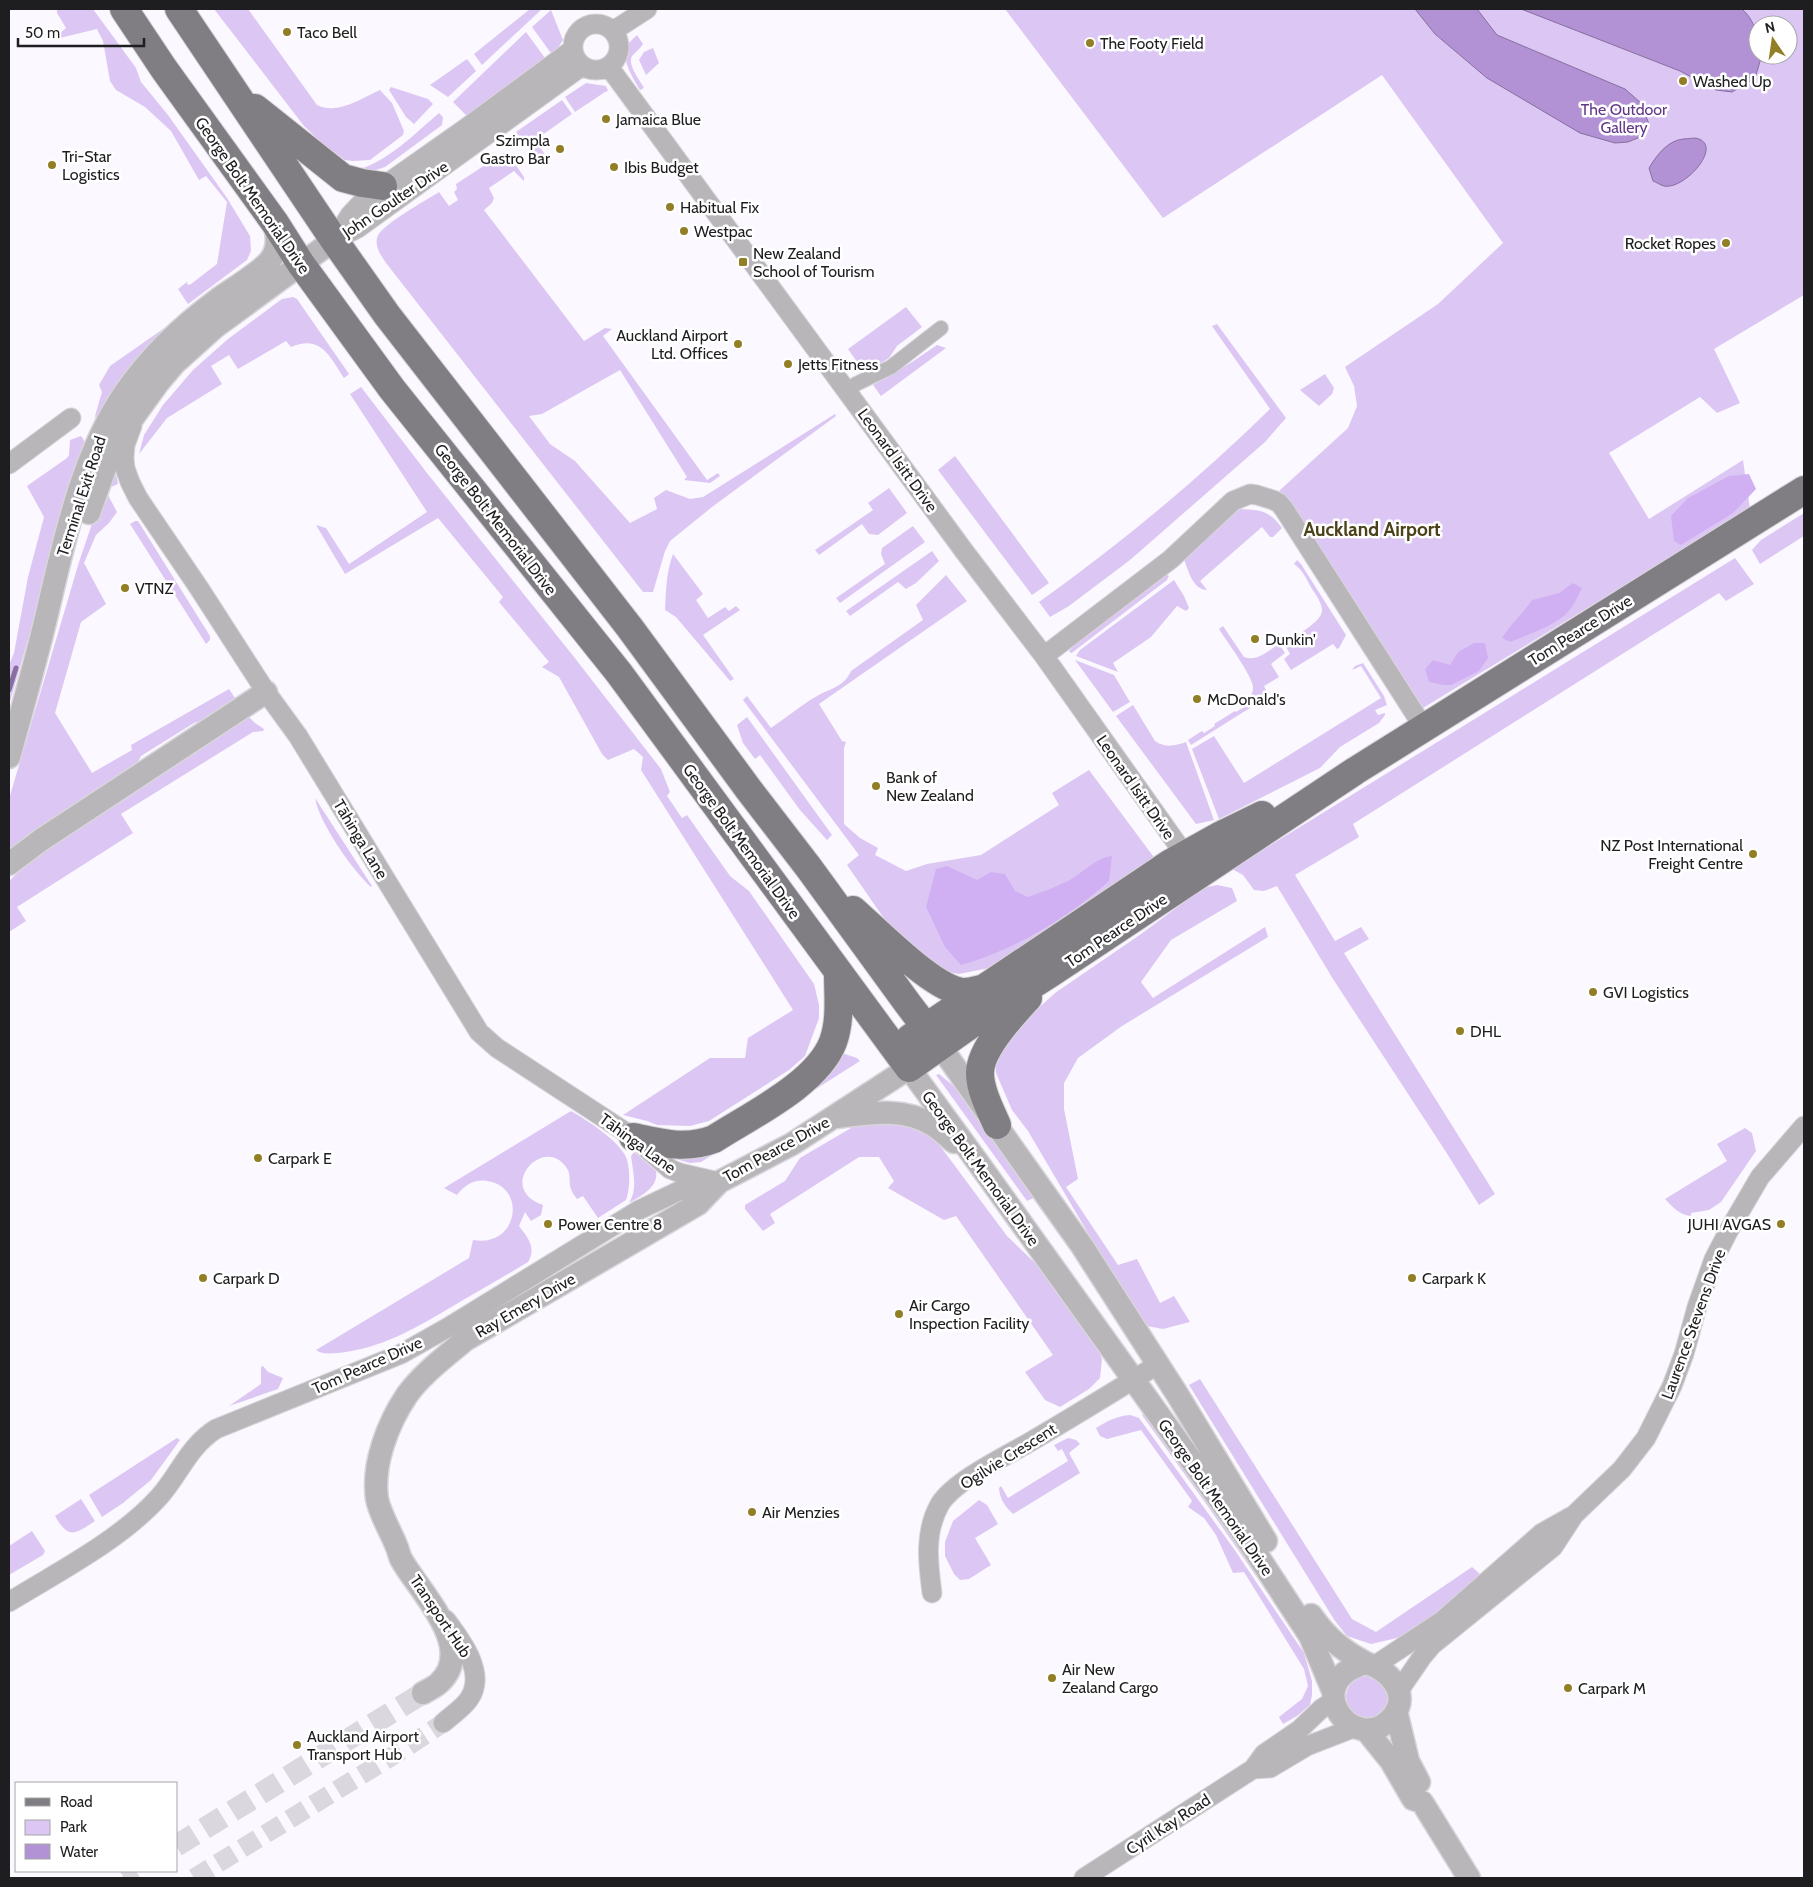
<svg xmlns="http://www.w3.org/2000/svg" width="1813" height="1887" font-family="Cabin,sans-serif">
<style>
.green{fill:#dcc7f4;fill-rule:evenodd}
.forest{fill:#d0b0f3}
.water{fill:#b292d4;stroke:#866f9e}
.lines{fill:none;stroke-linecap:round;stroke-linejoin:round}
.stream{stroke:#866f9e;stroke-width:5}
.minor-tunnel{stroke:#dad7de;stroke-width:19;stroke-dasharray:19 9;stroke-linecap:butt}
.tertiary-tunnel{stroke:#dad7de;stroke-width:22;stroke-dasharray:22 11;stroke-linecap:butt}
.pedestrian-casing{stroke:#d8d5db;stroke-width:16}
.minor-casing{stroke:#d8d5db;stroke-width:21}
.tertiary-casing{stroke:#d8d5db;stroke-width:25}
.primary-casing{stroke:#d8d5db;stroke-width:30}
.pedestrian{stroke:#b8b6b9;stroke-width:14}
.minor{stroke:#b8b6b9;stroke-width:19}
.tertiary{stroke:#b8b6b9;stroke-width:22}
.primary{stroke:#817e83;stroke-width:28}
.poi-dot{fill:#927e25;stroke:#fff;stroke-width:2}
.labels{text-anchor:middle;stroke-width:5;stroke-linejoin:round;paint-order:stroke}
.poi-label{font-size:16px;fill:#1e1d20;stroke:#fff;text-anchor:start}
.park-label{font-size:16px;fill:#613786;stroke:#fff}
.street-label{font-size:16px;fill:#1e1d20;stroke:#fff}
.quarter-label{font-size:19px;font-weight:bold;fill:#4b4219;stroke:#fff}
</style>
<rect width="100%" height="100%" fill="#fbf8ff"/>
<!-- green -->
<path class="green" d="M57,9H93L136,68L141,82L168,115L227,198L250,236L251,251L247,260L188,304L178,289L187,282L188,285L191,284L217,264L227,202L206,176L199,180L171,131L145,107L116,90L110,81L103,41L97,29L60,38L58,35L66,28L57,13Z
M214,9H248L317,105C338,115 360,99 380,90L392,103L404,131L403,135L370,160L353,161L345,160L325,146L304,126Z
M530,9H542L482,65L474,54Z
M1005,9H1804V295L1714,349L1740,403L1717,413L1700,397L1609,453L1649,519L1743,460L1750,509L1423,708L1279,491L1348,428L1357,406L1354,386L1345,367L1438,304L1503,243L1382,75L1163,218ZM1758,25H1788V55H1758Z
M551,10L563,40L553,56L532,27Z
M526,32L545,58L468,117L453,102Z
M637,35L643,44C640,49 635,52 632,56C627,65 640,80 644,88L640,90C634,80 621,60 626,47C629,42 633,39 637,35Z
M653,48L659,63L646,75L639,60L644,52Z
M467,59L476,71L448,97L430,85Z
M586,83L606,86L608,91L605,92L575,112L565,97Z
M391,87L428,99L433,104L414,124L406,117L389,90Z
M562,100L572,114L535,140L546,156L538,163L516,132Z
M439,113L443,117L442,125L385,167L364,174L354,171C388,162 413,135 439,113Z
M505,152L509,155L524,177V181L514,171L489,188L494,198L492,203L484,210L584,341L605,328L612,329L603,336L707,480L718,473L720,476L710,483L684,480L687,477L620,370L542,414L529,416L550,444L575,461L630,523L657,509L654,498L666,490L690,499L703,497L835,414L836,416L712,507L670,541L665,551L653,592H643L386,263C381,255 375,248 377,238C380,225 427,200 439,192L449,206L458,200L454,192L457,189L456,184Z
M293,297L297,299L349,374L344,378C330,357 321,334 291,347L286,341L238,369L229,355L211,366L222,384L167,418L139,454L144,435L163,405L193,370L228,339L282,299Z
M906,307L922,327L897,346L889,358L881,363L862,369L848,349Z
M186,313L97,420L95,416L102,392L99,385L110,366Z
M1217,324L1286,418L1265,442L1130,560L1069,606L1050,617L1039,602C1120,544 1199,479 1270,409L1212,326Z
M937,345L946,348L881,396L873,385L912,362Z
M1325,374L1334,388L1332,394L1319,406L1300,390Z
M361,387L427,473L574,657L661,769L670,792L667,796L682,818L687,815L730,876L749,891L814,984L819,1005V1018L805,1056L789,1070L709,1121L690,1126L657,1125L647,1121L623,1115L710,1058H745L748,1038L793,1010L641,770L643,757L634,749L608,760L602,754L559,677L542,667L549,662L499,602L503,597L438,518L345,574L316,525L326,528L349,564L427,512L350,394Z
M81,436L84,440V447L9,705V665L14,653L28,577L44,517L27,486L67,458L69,455L70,440Z
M955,456L1049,583L1032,595L938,470Z
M111,468H115L118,484L111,487L108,495L117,512L109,523L96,535L84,563L106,604L81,622L55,713L92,773L132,750L131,745L229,689L239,704L234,710L194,723L141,756L135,768L9,857V799L79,562Z
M889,488L907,513L878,535L869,534L862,524L819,555L815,550L873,510L868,503Z
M1239,509C1260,510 1269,510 1282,528L1273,537H1270L1262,527L1200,581L1207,590C1193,590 1188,570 1184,559L1185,555Z
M1804,513V536L1760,564L1752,550L1761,540Z
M135,521H138L210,636V640L206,644L130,524Z
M913,526L925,542L840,603L836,598L885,564L881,554L882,548Z
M932,551L939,561L916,583L906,589L898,582L850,616L846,611Z
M673,554L703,594L696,600L708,618L725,607L729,611L736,606L740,610L703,635L734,679L730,681L676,617L665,610C666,590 666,573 673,554Z
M1735,558L1754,584L1726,601L1719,593L1353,824L1359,837L1295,875L1335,941L1361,927L1369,939L1344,953L1495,1194L1479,1205L1446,1152L1333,979L1277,886L1264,891L1254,890L1243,875L1232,869Z
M1297,560L1301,564L1346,635L1339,648L1337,649L1333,644L1291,670L1284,659L1290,654L1284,643C1294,636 1321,623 1322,611C1322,603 1316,595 1312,589C1307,580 1303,570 1294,564Z
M1166,574L1169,576L1167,580L1073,652L1071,653L1069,651L1079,640Z
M946,575L967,601L819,704L842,741L846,742L844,748V824L860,838L878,848L875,855L906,871L927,864L981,855L1059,805L1052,793L1089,770L1156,860L994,967L959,974L932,969L899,940L847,865L859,855L743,700L747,696L771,728C786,718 801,705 817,696C831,688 844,687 851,671L923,620L916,605Z
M1174,580L1184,596L1189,608L1186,611L1177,606L1151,637L1113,663L1118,672L1076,656L1080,650Z
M1223,626L1244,657C1257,662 1268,651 1279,644L1285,653L1271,664L1279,677L1264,686L1269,696L1191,745L1188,740L1202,731L1204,733L1215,726L1214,724L1235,711L1236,712L1246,706L1245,702C1249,698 1253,694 1253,688C1254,678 1226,640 1219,629Z
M1075,660L1114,675L1130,702L1113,712Z
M1363,663L1384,696L1387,705L1375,710L1378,715L1385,713V715L1379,723L1340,747L1320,768L1219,819L1192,749L1214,736L1244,783L1381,698L1361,666L1352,670L1355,666Z
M1133,705L1155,741C1165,748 1175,746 1186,742L1214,820L1196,824L1116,716Z
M247,715L255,723L264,729L263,731L253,732L121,814L133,833L17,907L26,921L9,932V881L54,839L77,824L116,805L204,747Z
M747,717L832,835L827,840L800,810L760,755L755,759L743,743L737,725Z
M315,798L372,886L371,887C352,870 319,822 315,798Z
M1217,885L1232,888L1237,901L1171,940L1141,982L1153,998L1265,927L1268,937L1122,1026L1078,1058L1064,1083V1109L1078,1179L1066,1187L1118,1265L1137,1259L1160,1303L1174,1296L1190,1322L1163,1329L1147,1326L1135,1313L1028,1131L1012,1110L996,1073V1066L1002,1051L1033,1013L1055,993L1141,934L1203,888Z
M836,1051L857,1058L860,1061L701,1162L690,1163L666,1156Z
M939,1074L956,1088L1036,1197L1027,1201L936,1075Z
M571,1111C588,1121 615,1138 625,1155C631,1166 630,1189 626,1200L598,1218L583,1196L577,1199C575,1196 572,1193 571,1189C568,1182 572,1175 566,1167C543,1134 495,1189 543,1205L541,1215L531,1221L525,1212L519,1226C527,1237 537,1247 528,1262C502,1278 475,1293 448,1309C412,1330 382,1348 338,1353C331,1353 323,1355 316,1350L469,1258L473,1240C519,1248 527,1186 487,1181C474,1179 465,1185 457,1195L444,1188Z
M877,1118L929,1131L1007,1236L1036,1264L1094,1339L1102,1359L1100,1378L1089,1389L1060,1407L1045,1400L1025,1372L1053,1355L956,1216L944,1220L888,1188L894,1181L879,1157H859L770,1214L775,1223L763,1231L745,1209V1205L785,1181L800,1158L863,1121Z
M1745,1128L1752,1133L1756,1151L1721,1202L1709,1210L1691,1213V1216C1679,1215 1673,1207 1665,1199L1727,1161L1717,1144Z
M634,1152L656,1171C659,1187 641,1196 629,1203C638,1189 633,1172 631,1156Z
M263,1366L268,1372L283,1378L278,1389L229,1406L261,1384V1367Z
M1200,1379L1352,1619L1376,1632L1472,1567L1480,1574L1429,1620L1401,1637L1371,1644L1347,1636L1335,1621L1189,1385Z
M1145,1413L1283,1608L1307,1655L1288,1622L1207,1505L1142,1415Z
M1130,1415L1139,1418L1234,1549L1304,1653L1312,1681V1695L1310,1705L1297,1716L1283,1724L1279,1717L1302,1699L1308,1686L1304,1669L1244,1572L1233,1573L1216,1535L1204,1518L1188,1507L1192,1501L1141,1430L1107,1439L1100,1436L1096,1428C1107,1421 1117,1416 1130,1415Z
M177,1438L180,1440L151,1480L123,1503L102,1517L89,1495Z
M1068,1438L1076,1440L1080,1444L1069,1453L1080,1473L1013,1514C1005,1506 1000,1500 999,1488L1001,1486L1008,1498L1068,1461L1062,1449L1058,1451L1054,1445Z
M81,1499L95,1521C75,1534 69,1540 55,1516Z
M979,1500L987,1505L998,1524L975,1538L991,1565L969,1579L960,1580L954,1574L945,1556V1542L953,1521Z
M32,1531L45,1551L43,1555L9,1575V1546Z
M1346 1697a21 21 0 1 1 42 0a21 21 0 1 1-42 0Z"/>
<!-- forest -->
<path class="forest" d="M1749,474L1756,489L1733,513L1681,545L1674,541L1671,516L1688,498L1729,476Z
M1573,583L1582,588C1577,598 1573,608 1565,615C1551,627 1527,635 1510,642L1502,638C1511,623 1522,615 1532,600L1559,593Z
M1474,643H1485L1488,658L1479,671L1451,685H1443L1429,682L1425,669L1433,660L1450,665L1458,652Z
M1112,856L1109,881C1070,917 1012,951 961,965L945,947L926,907L936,869L947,866L977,880L991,872L1005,874L1015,891L1028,897C1042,892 1056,887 1068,881C1083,873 1095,858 1112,856Z"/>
<!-- water -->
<path class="water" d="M1415,9H1477L1497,35L1625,89L1641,103L1649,124L1645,135L1628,142L1615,143L1580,133L1487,78L1435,34Z
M1521,9H1742C1756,22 1758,36 1758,55H1762L1755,78L1732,92L1716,90L1680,71Z
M1683,139C1688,139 1695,137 1699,139C1722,148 1684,190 1664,186C1660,185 1656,182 1653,181L1649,168C1657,155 1667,141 1683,139Z"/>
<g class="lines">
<!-- stream -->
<path class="stream" d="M9,690L16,668"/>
<!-- minor-tunnel -->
<path class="minor-tunnel" d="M194,1878L407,1747L443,1723"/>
<!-- tertiary-tunnel -->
<path class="tertiary-tunnel" d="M176,1846L423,1693
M124,1878L136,1871"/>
<defs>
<path id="pedestrian" d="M848,391L856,384L891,367L941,328"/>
<path id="minor" d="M573 47a23 23 0 1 1 46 0a23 23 0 1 1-46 0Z
M613,31L647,9
M609,67L964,551L1044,656L1185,855
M334,240L350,215L365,199L466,128L572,50
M334,240L358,228L582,66
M132,426L125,445L124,458L125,468L130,482L138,498L199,588L266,692L298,736L479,1032L497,1048L633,1137L670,1169L680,1173L719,1182
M9,464L71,418
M1044,656L1171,559L1233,501L1250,494L1257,495L1273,500L1279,503L1284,509L1424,728
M932,1593C928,1563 924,1532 940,1504C954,1481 1006,1456 1030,1442C1073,1417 1115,1391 1157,1365
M9,1602C58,1572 122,1539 160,1496C180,1473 189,1446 216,1429L401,1354L447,1328L639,1210L679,1191L714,1183
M1374,1666L1442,1621L1542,1533L1574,1515L1622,1469L1646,1438L1672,1386L1684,1354L1697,1307L1714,1259L1729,1230L1760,1177L1804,1126
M1398,1692L1422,1657L1432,1645L1553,1547L1572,1518
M443,1723C452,1715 463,1708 469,1699C487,1673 461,1640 446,1620
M1253,1769L1270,1768L1307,1746L1356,1727
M1084,1878L1253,1769L1264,1754L1299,1730L1321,1709L1333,1701"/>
<path id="tertiary" d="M89,513L110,454L119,437L158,383L175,363L215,327L334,240
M9,757C22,710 35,664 46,618C64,542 81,456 126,391C151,355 182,326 217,300C229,291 263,271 271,259C279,248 277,236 275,223
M9,864L41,840L266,692
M940,1046L1082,1246L1177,1394L1266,1541
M837,1117C871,1113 903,1107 933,1125C940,1129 947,1136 954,1142
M1311,1615C1327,1638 1342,1650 1366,1663
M1366,1663C1387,1669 1411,1692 1394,1715C1357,1762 1295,1682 1366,1663Z
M423,1693C428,1690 435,1687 439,1683C478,1648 417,1589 401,1559C399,1555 398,1549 396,1545C390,1530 380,1514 377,1499C372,1464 388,1423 407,1395C422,1374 445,1357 465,1340L698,1204L719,1182L792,1144L909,1068L979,1164L1239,1527L1310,1636L1333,1691
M1396,1711L1408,1761L1419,1782
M1366,1730L1391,1761L1413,1799L1422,1802L1469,1878"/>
<path id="primary" d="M124,9L164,69L275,223L301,264L392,389L619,673L909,1068L970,1025L1051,973L1355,771L1804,490
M179,9L334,240L387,315L630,628L749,790L809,868L908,1004L940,1046
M255,108L343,178L362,183L383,186
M853,910C877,931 929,984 958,991C967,994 976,990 985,988
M910,1038L1169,864L1221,835L1262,815
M997,1125C990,1109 980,1090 980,1073C980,1049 1012,1015 1028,998
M633,1137C661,1143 686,1150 714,1139C751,1115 817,1084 833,1042C841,1020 838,996 838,973"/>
</defs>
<!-- pedestrian casing -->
<use href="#pedestrian" class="pedestrian-casing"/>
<!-- minor casing -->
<use href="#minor" class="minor-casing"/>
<!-- tertiary casing -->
<use href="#tertiary" class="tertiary-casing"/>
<!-- primary casing -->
<use href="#primary" class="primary-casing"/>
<!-- pedestrian -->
<use href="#pedestrian" class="pedestrian"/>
<!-- minor -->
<use href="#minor" class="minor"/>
<!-- tertiary -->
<use href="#tertiary" class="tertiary"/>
<!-- primary -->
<use href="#primary" class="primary"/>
</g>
<!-- markers -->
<g class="poi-dot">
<circle cx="287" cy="32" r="5"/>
<circle cx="1090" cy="43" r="5"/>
<circle cx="1683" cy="81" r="5"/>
<circle cx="606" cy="119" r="5"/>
<circle cx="560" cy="149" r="5"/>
<circle cx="52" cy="165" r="5"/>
<circle cx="614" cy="167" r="5"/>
<circle cx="670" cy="207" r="5"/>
<circle cx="684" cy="231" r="5"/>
<circle cx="1726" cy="243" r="5"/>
<rect x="738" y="257" width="10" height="10" rx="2.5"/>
<circle cx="738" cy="344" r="5"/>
<circle cx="788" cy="364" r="5"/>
<circle cx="125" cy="588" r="5"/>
<circle cx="1255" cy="639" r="5"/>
<circle cx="1197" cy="699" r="5"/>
<circle cx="876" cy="786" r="5"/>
<circle cx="1753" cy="854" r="5"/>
<circle cx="1593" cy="992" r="5"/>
<circle cx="1460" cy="1031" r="5"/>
<circle cx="258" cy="1158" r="5"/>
<circle cx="548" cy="1224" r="5"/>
<circle cx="1781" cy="1224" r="5"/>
<circle cx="203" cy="1278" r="5"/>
<circle cx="1412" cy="1278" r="5"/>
<circle cx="899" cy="1314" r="5"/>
<circle cx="752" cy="1512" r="5"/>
<circle cx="1052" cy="1678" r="5"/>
<circle cx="1568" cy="1688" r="5"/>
<circle cx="297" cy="1745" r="5"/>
</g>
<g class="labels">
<!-- poi labels -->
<g class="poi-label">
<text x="297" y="38">Taco Bell</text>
<text x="1100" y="49">The Footy Field</text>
<text x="1693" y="87">Washed Up</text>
<text x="616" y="125">Jamaica Blue</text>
<text x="550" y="146" text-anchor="end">Szimpla<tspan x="550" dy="18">Gastro Bar</tspan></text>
<text x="62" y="162">Tri-Star<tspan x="62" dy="18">Logistics</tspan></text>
<text x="624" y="173">Ibis Budget</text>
<text x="680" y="213">Habitual Fix</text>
<text x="694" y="237">Westpac</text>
<text x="1716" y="249" text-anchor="end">Rocket Ropes</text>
<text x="753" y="259">New Zealand<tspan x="753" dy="18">School of Tourism</tspan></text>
<text x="728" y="341" text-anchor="end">Auckland Airport<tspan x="728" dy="18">Ltd. Offices</tspan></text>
<text x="798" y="370">Jetts Fitness</text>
<text x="135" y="594">VTNZ</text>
<text x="1265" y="645">Dunkin'</text>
<text x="1207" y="705">McDonald's</text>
<text x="886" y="783">Bank of<tspan x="886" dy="18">New Zealand</tspan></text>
<text x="1743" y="851" text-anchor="end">NZ Post International<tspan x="1743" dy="18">Freight Centre</tspan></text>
<text x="1603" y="998">GVI Logistics</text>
<text x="1470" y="1037">DHL</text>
<text x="268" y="1164">Carpark E</text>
<text x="558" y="1230">Power Centre 8</text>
<text x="1771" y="1230" text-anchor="end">JUHI AVGAS</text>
<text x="213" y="1284">Carpark D</text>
<text x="1422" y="1284">Carpark K</text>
<text x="909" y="1311">Air Cargo<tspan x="909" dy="18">Inspection Facility</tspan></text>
<text x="762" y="1518">Air Menzies</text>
<text x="1062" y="1675">Air New<tspan x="1062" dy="18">Zealand Cargo</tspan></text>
<text x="1578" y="1694">Carpark M</text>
<text x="307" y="1742">Auckland Airport<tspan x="307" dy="18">Transport Hub</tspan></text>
</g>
<!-- park labels -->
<g class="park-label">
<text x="1624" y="115">The Outdoor<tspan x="1624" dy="18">Gallery</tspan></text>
</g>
<!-- street labels -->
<g class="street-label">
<text transform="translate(253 195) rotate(55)" y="6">George Bolt Memorial Drive</text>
<text transform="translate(395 199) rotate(-34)" y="6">John Goulter Drive</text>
<text transform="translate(898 460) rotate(54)" y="6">Leonard Isitt Drive</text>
<text transform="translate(81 496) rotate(-72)" y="6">Terminal Exit Road</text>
<text transform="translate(496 519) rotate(52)" y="6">George Bolt Memorial Drive</text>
<text transform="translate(1580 630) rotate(-32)" y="6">Tom Pearce Drive</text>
<text transform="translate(1136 787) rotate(55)" y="6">Leonard Isitt Drive</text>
<text transform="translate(361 839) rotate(59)" y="6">Tāhinga Lane</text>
<text transform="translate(742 841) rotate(54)" y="6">George Bolt Memorial Drive</text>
<text transform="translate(1116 930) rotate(-34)" y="6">Tom Pearce Drive</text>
<text transform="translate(638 1143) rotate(36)" y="6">Tāhinga Lane</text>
<text transform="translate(776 1149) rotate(-29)" y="6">Tom Pearce Drive</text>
<text transform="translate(981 1168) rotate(54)" y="6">George Bolt Memorial Drive</text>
<text transform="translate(525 1305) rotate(-30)" y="6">Ray Emery Drive</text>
<text transform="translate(1693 1324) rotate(-70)" y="6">Laurence Stevens Drive</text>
<text transform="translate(367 1365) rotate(-24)" y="6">Tom Pearce Drive</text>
<text transform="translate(1008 1456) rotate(-32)" y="6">Ogilvie Crescent</text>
<text transform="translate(1216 1497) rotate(55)" y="6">George Bolt Memorial Drive</text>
<text transform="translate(441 1616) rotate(56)" y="6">Transport Hub</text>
<text transform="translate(1168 1824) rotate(-33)" y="6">Cyril Kay Road</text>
</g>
<!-- quarter labels -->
<g class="quarter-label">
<text x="1372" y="536">Auckland Airport</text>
</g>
</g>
<!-- border -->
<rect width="1813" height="1887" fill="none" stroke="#1e1d20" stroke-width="20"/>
<!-- legend -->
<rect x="15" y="1782" width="162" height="90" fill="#ffffff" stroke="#a5a5a6"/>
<rect x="25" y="1798" width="25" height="8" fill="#817e83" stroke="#a5a5a6"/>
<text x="60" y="1807" font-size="15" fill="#1e1d20">Road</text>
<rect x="25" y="1820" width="25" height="15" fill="#dcc7f4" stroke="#a5a5a6"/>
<text x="60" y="1832" font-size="15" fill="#1e1d20">Park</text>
<rect x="25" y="1844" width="25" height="15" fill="#b292d4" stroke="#a5a5a6"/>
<text x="60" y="1857" font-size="15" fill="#1e1d20">Water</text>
<!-- north arrow -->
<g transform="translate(1773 40) rotate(347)"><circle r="24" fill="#ffffff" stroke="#a5a5a6"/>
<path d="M0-4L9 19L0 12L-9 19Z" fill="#927e25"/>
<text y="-8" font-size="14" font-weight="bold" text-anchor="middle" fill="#1e1d20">N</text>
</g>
<!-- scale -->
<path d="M18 38v8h126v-8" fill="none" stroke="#1e1d20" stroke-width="2.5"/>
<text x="25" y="38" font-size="15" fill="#1e1d20" stroke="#ffffff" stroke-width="4" paint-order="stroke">50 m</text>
</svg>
